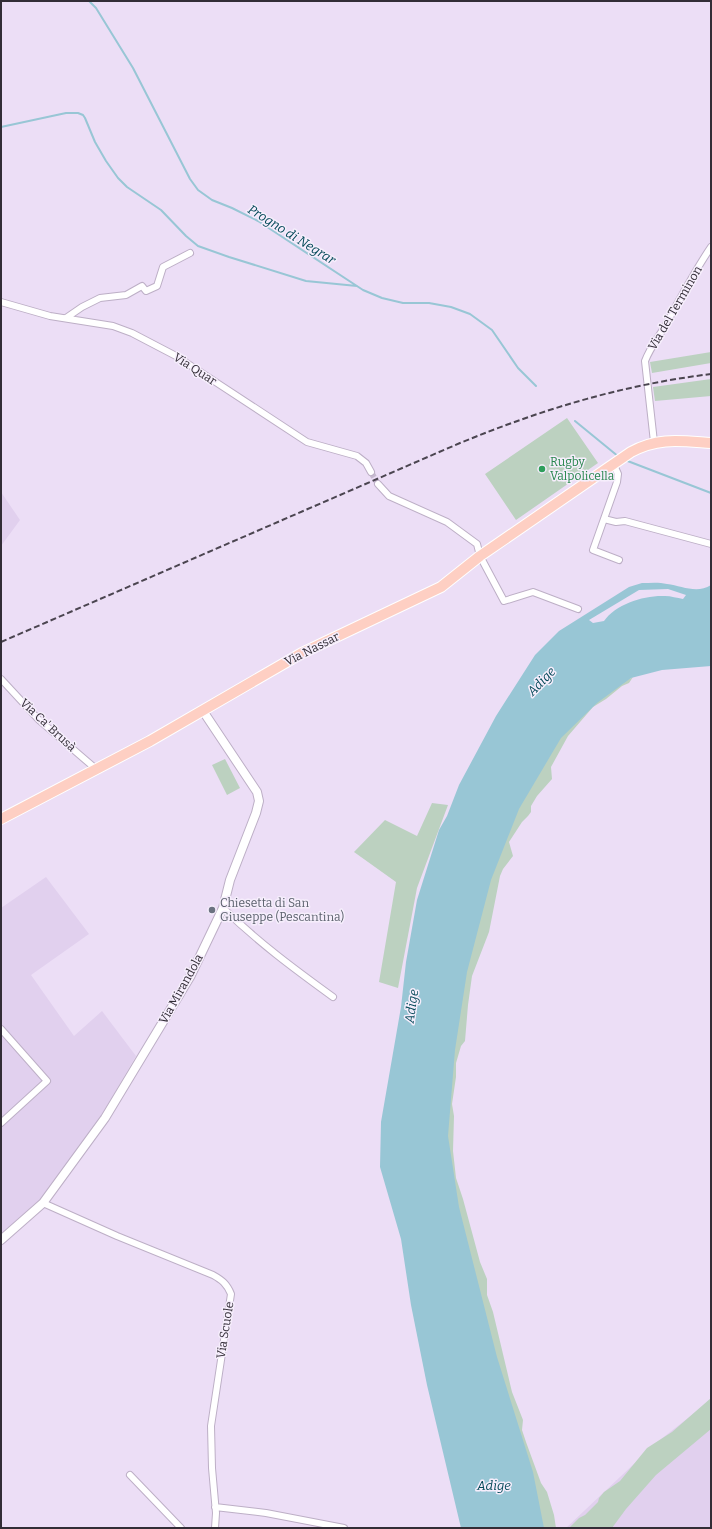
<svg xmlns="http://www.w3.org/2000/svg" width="712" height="1529" font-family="Bitter,serif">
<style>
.built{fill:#e1d0ee}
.green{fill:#bcd1c0}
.water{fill:#98c6d5;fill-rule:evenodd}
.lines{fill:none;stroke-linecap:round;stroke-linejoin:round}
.stream{stroke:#98c6d5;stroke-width:2}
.minor-tunnel{stroke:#c7bbd0;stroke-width:6;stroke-dasharray:6 3;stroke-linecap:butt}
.minor-casing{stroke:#bdafc6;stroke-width:8}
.tertiary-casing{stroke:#bdafc6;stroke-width:10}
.primary-casing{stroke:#fff;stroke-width:12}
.minor{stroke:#fff;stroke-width:6}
.tertiary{stroke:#fff;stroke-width:8}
.primary{stroke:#fecfc3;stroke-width:10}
.rail{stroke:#4b4550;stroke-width:2;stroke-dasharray:6 3;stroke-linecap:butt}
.leisure-dot{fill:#2e9e5b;stroke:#f6eefc;stroke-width:1.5}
.worship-dot{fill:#6b7280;stroke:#f6eefc;stroke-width:1.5}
.labels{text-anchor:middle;stroke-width:3;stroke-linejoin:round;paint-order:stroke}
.street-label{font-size:12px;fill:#322d36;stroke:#f6eefc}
.leisure-label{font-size:12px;fill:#27864d;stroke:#f6eefc;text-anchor:start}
.worship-label{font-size:12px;fill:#5b616d;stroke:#f6eefc;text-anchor:start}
.water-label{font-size:13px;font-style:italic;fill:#044959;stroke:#f6eefc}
</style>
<rect width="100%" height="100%" fill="#ecdef6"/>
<!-- built -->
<path class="built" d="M1,492L20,520L1,546Z
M46,877L89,934L31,975L74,1036L102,1011L136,1056L80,1152L30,1213L1,1238V908Z
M711,1400V1528H566L656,1443Z"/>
<!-- green -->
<path class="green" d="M711,352V363L652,373L650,362Z
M711,379V396L655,401L653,387Z
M567,418L598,463L516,520L485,474Z
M633,677L629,683L622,686L606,699L593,707L568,736L551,767L552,779L537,796L531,806V812L528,816L522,822L509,842L513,856L503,869L500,876L489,932L472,976L468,1005L465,1041L461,1046L456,1063V1077L452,1104L454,1116L453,1151L456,1178L463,1199L480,1262L487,1279V1295L493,1312L512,1392L523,1420L522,1430L526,1442L541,1483L547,1492L554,1515L556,1528H532L464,1236C464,1224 459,1212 451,1203L444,1063L503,823L586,699Z
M225,759L240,788L227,795L212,765Z
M432,803L448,805L417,888L398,988L379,982L396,882L354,852L385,820L417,836Z
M711,1398V1429L656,1475L626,1509L612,1528H569L579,1518L585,1515L598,1502L599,1498L604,1492L620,1481L647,1448L672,1432Z"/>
<!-- water -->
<path class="water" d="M642,583C650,583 659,582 667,584C682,586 697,594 711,585V666L662,670L631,678L597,703L561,738L519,809L491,880L467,972L455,1050L448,1136L459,1207L497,1357L533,1472L544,1528H461L427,1385L411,1305L401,1239L380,1167L381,1122L401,1007L406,962L417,900L439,830L447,816L459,785L496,716L535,655L559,631L629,587ZM668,589L686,595L683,599C677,598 671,596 665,596C644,595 616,604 604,621L593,623L589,620L639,590Z"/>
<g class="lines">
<!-- stream -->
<path class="stream" d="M89,1L96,8L133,68L190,179L198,190L212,200L232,208L258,221L363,290L382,298L403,303H429L451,307L470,314L492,330L518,368L536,386
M1,127L66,113H78L83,115L85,118L95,142L106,161L118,178L127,187L161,210L186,236L198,246L229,257L306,281L357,286
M575,421L619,457
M625,460L711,493"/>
<!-- minor-tunnel -->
<path class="minor-tunnel" d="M371,472L378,484"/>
<defs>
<path id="minor" d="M1,302L50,316L113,326L132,333L176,356L307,442L357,456L366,463L371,472
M66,318L82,307L100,298L126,295L142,286L146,291L157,286L163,267L190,253
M654,442L645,361C650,348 658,338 665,326C680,299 694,272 711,247
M613,463L618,474L617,482L593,550L619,560
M378,484L389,496L447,522L477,544L480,556L504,601L533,592L578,609
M604,519L616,522L625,521L711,544
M1,679L39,720L96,769
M223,908C258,942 293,968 333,997
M1,1029L47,1081L1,1123
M43,1203L117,1236L213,1275C222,1280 227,1284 231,1294L211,1426L212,1468L216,1513L215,1528
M130,1475L181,1528
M215,1507L266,1513L344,1528"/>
<path id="tertiary" d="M1,1240L43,1203L105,1118L190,977L223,908L230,880L256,813L259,801L257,792L203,711"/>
<path id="primary" d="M1,819L150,741L302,653L441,587L480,556L631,452C658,437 681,441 711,443"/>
</defs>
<!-- minor casing -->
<use href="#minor" class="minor-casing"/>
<!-- tertiary casing -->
<use href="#tertiary" class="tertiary-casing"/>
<!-- primary casing -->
<use href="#primary" class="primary-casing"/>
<!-- minor -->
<use href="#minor" class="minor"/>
<!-- tertiary -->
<use href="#tertiary" class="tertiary"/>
<!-- primary -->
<use href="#primary" class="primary"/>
<!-- rail -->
<path class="rail" d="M1,642L460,443C543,409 622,385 711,374"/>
</g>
<!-- markers -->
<circle class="leisure-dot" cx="542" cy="469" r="4"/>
<circle class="worship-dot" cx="212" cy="910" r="4"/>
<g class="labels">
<!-- street labels -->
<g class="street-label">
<text transform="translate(675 308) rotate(-60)" y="4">Via del Terminon</text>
<text transform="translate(195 369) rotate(33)" y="4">Via Quar</text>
<text transform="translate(312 649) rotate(-27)" y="4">Via Nassar</text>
<text transform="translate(48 725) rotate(43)" y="4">Via Ca' Brusà</text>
<text transform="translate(181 989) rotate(-61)" y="4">Via Mirandola</text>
<text transform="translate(225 1330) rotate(-81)" y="4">Via Scuole</text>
</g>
<!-- leisure labels -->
<g class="leisure-label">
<text x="550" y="466">Rugby<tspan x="550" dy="14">Valpolicella</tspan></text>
</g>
<!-- worship labels -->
<g class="worship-label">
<text x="220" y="907">Chiesetta di San<tspan x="220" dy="14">Giuseppe (Pescantina)</tspan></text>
</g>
<!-- water labels -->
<g class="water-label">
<text transform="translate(292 234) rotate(32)" y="5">Progno di Negrar</text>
<text transform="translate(541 681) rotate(-46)" y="5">Adige</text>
<text transform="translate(411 1006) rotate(-82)" y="5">Adige</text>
<text x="494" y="1490">Adige</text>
</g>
</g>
<!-- border -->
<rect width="712" height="1529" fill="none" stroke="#322d36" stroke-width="4"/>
</svg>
